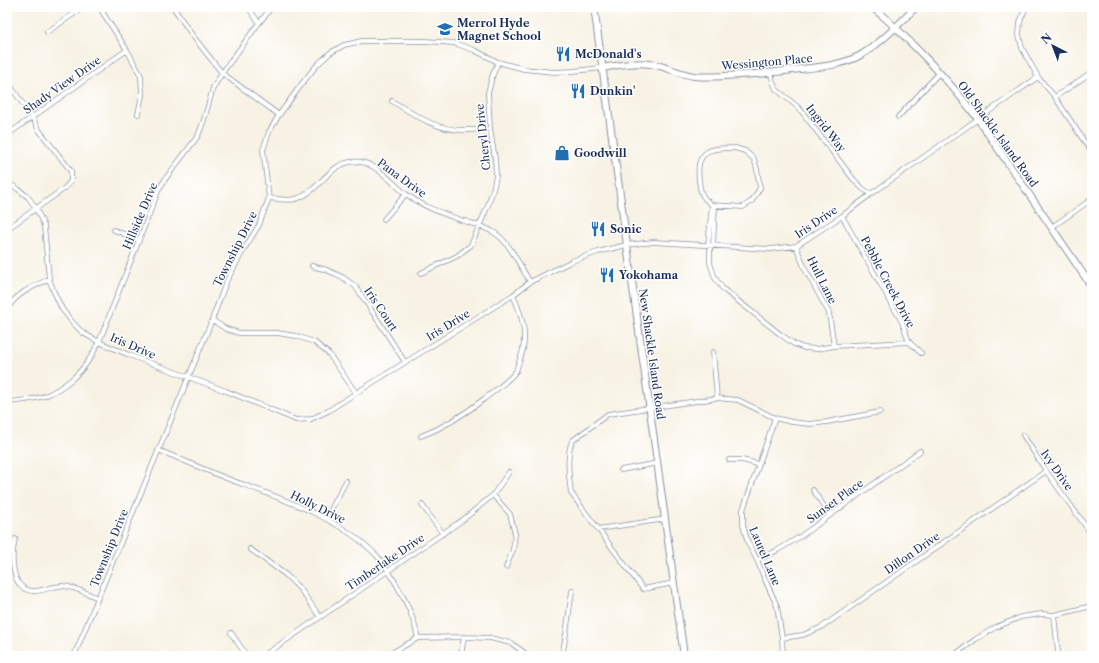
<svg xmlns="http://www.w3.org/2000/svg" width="1099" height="663" font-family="'Libre Caslon Text',serif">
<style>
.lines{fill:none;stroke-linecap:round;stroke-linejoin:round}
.street-casing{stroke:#8990a0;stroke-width:5.5}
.secondary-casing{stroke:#8990a0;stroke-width:8}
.street{stroke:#fff;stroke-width:4}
.secondary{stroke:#fff;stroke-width:6}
.labels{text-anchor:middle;stroke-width:3;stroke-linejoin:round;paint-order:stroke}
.poi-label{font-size:11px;font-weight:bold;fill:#1b2f5e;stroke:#fff;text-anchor:start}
.street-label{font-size:11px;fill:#1b2f5e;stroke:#fff}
</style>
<rect width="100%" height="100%" fill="#fff"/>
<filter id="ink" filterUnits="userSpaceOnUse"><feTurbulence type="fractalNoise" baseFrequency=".025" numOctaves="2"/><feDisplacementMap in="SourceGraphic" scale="8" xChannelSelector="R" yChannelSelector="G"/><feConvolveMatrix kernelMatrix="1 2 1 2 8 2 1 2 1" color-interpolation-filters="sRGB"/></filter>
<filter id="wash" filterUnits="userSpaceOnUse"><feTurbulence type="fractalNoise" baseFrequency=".012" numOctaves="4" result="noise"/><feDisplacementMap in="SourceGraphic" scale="16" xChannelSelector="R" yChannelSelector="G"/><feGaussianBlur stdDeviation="0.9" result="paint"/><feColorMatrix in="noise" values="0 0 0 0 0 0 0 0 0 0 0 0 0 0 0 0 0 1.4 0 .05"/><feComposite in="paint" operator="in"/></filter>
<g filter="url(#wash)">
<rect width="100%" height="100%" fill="#f7f2e3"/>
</g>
<g filter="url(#ink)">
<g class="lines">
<defs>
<path id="street" d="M99,7L127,50L141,76L142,95L138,114
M173,7L192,35L222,73L279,115
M248,7L259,23
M1026,7L1020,22L1019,35L1022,48L1038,77L1055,97L1092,153
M47,32L84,7
M771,73L773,82L776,89L799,108L854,180L863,189L871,194
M7,81L32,117L39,130L71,171V181L65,188L7,229
M1055,97L1092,72
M392,101C415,115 437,131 465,130C473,130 481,129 490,129
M898,117L940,72
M7,135L127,50
M735,148L745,151L754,159L757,169L760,188L752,201L743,207L712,205C709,202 705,200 703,196C700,192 700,186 699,181C698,170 697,159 707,152C715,147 727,149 735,148Z
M7,182L18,189L28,197L36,208L44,226L49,279L54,292L62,309L73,323L83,333L99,342L129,355L226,391L296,420L311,419L328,411L356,393L513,295L530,282L572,261L598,252L626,245L654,242L771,249L796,246L842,216L871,194L1038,77
M269,198C278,199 287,201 296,199C318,193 327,166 350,162C374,158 390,182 406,194C423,207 444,214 464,221C474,224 485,227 495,233C510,243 520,266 530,282
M842,216L902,322L909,342L921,353
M384,219L406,194
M1052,227L1092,199
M114,230L139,240
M708,245L712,205
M710,245V263L715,278L723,289L780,334L794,344L804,348L817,349L834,346L909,342
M713,245L715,206
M796,246L805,269L829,313L834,346
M312,266L327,270L342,277L355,286L364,299L405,362
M421,273L457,256L471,245L487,208L493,190L496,176L495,159L490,129L488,93L492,77L498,62
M7,309C17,293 32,287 49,279
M212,320L226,329L239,333H277L296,336L314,342L329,354L356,393
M713,352L717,398
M7,402C20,401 35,400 47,395C63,388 79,375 88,361C93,355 95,348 99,342L159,189L166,178L198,136L204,120L213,88L222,73L259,23L272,7
M775,418L743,510V525L748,543L757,560L763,575L777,606L782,638L783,656
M1023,435L1046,471L1092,535
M421,436C445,427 465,414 484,399C493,392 510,380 516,371C517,368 518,365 519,362C529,338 523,318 513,295
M158,450C183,460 207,471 231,480C280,498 342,518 378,557C390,571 406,600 412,617C415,624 416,631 418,638
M729,460H742L758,464
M621,470L658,463
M813,490L830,515
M493,495L510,514L515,534L513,550L506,567
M422,505L443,534
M326,519L346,481
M598,529L666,519
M15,539C11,556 10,592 35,591C44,591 54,585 63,586C75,587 86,593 98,598
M250,549L286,575L301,590L320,617
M757,560L778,550L801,536L920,451
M674,583L643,589L571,493C569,478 566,455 572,441L608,414L717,398L738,400L775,418L792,422L810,424L827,422L880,412
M1054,615L1058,652V656
M231,633L247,656
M782,638L803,635L822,627L1046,471
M74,656L212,320L226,282L243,251L259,225L269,198L263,150L269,132L279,115L304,81L317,65L330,53L344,45L362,41H425L454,43L474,50L498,62L524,69L554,72L573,71L602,68
M263,656L464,519L493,495L509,472
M386,656L418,638L464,637L490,638L511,643L529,656
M461,656L464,637
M562,656L566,634L572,591
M677,656L684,655
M953,656L976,639L996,627L1021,617L1041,614L1054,615L1092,606"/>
<path id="secondary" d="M594,7L684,656
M871,7C886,17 899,31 912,44C936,68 958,92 978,119L1092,287
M602,68C620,65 638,61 656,65C669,68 681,74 694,76C714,78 734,75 755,74C770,73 785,71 800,69C821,67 843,65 861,55C882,42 899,24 916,7"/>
</defs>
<!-- street casing -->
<use href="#street" class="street-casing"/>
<!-- secondary casing -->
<use href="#secondary" class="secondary-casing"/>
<!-- street -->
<use href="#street" class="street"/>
<!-- secondary -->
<use href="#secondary" class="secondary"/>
</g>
</g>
<!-- icons -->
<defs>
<symbol id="school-bare" viewBox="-9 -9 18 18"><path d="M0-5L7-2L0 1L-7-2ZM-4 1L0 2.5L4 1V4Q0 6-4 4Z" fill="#1f6fb2" stroke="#fff" stroke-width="2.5" paint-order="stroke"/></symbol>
<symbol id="restaurant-bare" viewBox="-9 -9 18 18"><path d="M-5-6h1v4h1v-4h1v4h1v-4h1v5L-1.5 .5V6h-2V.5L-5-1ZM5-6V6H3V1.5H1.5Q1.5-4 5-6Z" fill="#1f6fb2" stroke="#fff" stroke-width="2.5" paint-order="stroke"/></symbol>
<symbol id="shop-bare" viewBox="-9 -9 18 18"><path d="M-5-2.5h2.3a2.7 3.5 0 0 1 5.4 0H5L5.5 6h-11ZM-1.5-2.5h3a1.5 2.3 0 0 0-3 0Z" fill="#1f6fb2" stroke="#fff" stroke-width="2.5" paint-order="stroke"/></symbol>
</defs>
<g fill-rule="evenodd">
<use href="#school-bare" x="434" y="18" width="22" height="22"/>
<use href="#restaurant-bare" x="552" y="43" width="22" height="22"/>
<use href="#restaurant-bare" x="567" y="80" width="22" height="22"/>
<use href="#shop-bare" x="551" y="142" width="22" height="22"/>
<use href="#restaurant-bare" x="587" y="218" width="22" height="22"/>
<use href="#restaurant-bare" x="596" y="264" width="22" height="22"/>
</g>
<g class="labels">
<!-- poi labels -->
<g class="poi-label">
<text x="457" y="27">Merrol Hyde<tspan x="457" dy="13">Magnet School</tspan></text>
<text x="575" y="58">McDonald's</text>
<text x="590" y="95">Dunkin'</text>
<text x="574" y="157">Goodwill</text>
<text x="610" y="233">Sonic</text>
<text x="619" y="279">Yokohama</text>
</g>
<!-- street labels -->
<g class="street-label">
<text transform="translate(767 62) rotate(-5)" y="4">Wessington Place</text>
<text transform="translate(62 85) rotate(-35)" y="4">Shady View Drive</text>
<text transform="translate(826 128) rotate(52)" y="4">Ingrid Way</text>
<text transform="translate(998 134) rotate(54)" y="4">Old Shackle Island Road</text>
<text transform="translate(483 137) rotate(-96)" y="4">Cheryl Drive</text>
<text transform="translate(402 178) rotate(36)" y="4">Pana Drive</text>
<text transform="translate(140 216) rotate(-67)" y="4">Hillside Drive</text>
<text transform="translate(816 222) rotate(-34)" y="4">Iris Drive</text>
<text transform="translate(235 249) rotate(-63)" y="4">Township Drive</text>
<text transform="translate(822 280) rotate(63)" y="4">Hull Lane</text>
<text transform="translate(888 282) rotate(62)" y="4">Pebble Creek Drive</text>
<text transform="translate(381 309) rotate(56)" y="4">Iris Court</text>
<text transform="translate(448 325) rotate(-32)" y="4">Iris Drive</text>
<text transform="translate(133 346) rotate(23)" y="4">Iris Drive</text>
<text transform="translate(652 354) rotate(82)" y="4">New Shackle Island Road</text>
<text transform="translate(1057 470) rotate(55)" y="4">Ivy Drive</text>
<text transform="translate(835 501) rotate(-36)" y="4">Sunset Place</text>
<text transform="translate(318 507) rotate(26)" y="4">Holly Drive</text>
<text transform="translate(109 548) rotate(-68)" y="4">Township Drive</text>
<text transform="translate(912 553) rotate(-35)" y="4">Dillon Drive</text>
<text transform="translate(765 556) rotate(67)" y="4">Laurel Lane</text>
<text transform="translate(385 562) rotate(-34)" y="4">Timberlake Drive</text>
</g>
</g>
<!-- margin -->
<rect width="1099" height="663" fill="none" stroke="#fff" stroke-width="24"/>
<!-- north arrow -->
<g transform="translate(1053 46) rotate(318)" stroke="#ffffff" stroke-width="3" paint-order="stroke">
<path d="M0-3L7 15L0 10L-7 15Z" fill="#1b2f5e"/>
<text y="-6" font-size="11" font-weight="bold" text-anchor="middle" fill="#1b2f5e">N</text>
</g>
</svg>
